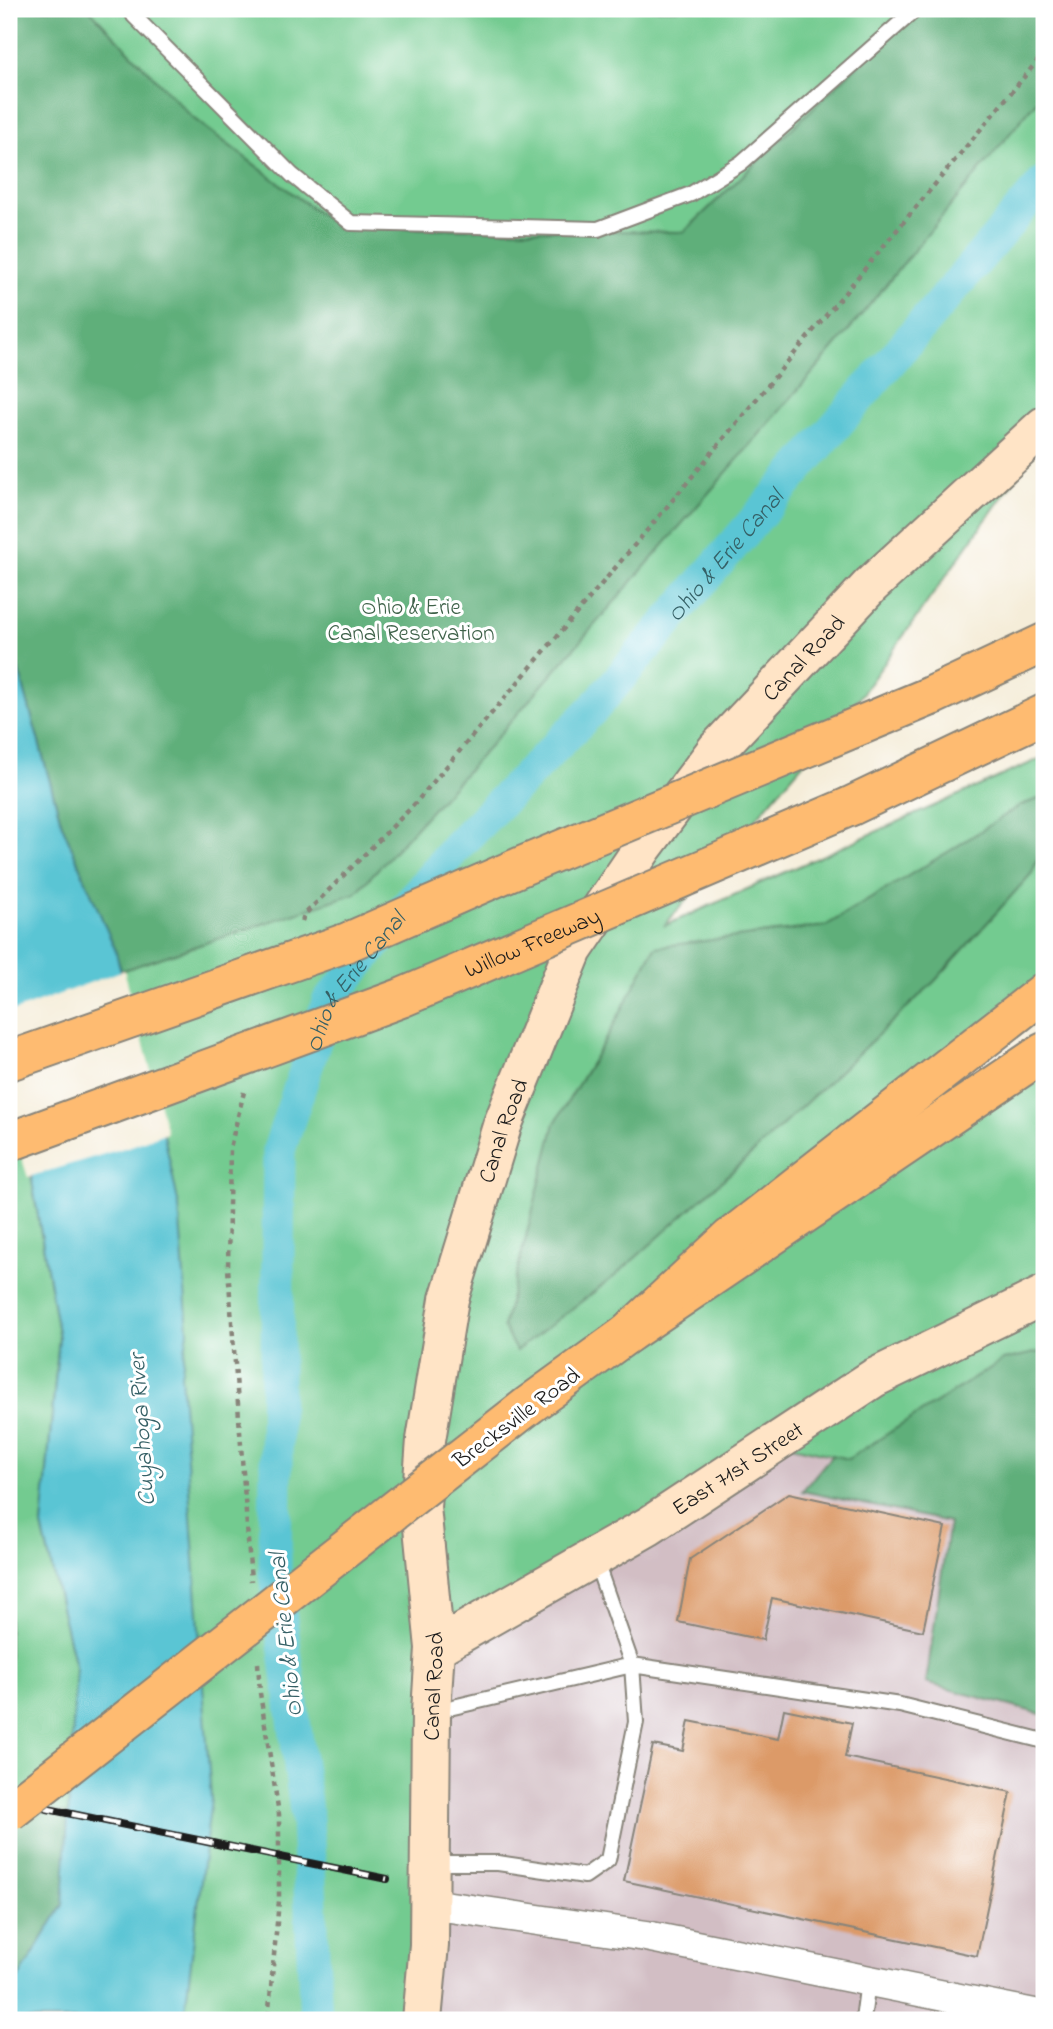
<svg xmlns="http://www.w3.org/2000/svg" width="1053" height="2029" font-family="'Indie Flower',sans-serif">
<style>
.industrial{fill:#d2bec4}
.green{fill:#73cb90;stroke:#487456;stroke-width:2}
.forest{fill:#5eaf7a;stroke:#3d664b;stroke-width:2}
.water{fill:#5ac5d4;stroke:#3b7078;stroke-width:2}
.pier{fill:#f5edd9}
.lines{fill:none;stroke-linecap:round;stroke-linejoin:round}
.canal{stroke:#5ac5d4;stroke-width:33}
.building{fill:#dc9a67}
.lane-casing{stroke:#88847a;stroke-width:18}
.street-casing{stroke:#88847a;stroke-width:33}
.secondary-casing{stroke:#88847a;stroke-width:42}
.primary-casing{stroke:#88847a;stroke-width:42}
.highway-casing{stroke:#88847a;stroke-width:42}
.path{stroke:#88847a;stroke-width:4.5;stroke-dasharray:5 5;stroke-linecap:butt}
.lane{stroke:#fff;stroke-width:14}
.street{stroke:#fff;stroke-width:30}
.secondary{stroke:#ffe4c6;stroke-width:38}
.primary{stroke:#febb71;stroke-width:38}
.highway{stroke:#febb71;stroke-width:38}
.rail-casing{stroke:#1c1c1c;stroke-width:8}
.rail{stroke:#fff;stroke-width:5;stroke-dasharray:16;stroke-linecap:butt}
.primary-bridge-casing{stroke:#88847a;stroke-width:42;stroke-linecap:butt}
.highway-bridge-casing{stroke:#88847a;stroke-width:42;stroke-linecap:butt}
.primary-bridge{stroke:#febb71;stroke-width:38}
.highway-bridge{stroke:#febb71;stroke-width:38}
.labels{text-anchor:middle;stroke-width:6;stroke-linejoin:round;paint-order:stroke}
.park-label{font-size:23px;fill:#3f624a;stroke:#fff}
.street-label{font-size:23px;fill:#1c1c1c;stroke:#fff}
.water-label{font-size:24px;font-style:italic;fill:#356066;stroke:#fff}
</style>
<rect width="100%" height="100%" fill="#fff"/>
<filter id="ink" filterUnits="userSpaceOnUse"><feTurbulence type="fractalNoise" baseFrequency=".0143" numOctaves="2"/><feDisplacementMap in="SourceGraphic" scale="14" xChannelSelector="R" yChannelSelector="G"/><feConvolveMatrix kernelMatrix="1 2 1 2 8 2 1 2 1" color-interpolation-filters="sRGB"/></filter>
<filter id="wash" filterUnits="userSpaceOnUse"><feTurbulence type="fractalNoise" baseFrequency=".00686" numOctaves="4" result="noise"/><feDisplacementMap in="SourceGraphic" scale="28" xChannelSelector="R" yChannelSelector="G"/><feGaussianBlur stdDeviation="1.57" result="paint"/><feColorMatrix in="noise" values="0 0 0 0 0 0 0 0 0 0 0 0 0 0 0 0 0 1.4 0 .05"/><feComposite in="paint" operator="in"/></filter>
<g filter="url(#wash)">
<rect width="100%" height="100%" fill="#f5edd9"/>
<!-- industrial -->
<path class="industrial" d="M777,1442L1044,1488V2020H422L435,1648Z"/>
<!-- green -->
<path class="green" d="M9,9H1044V438L860,697L664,926L1044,757V992L730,1238L1044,1052V1488L1009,1497L776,1442L436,1648L422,2020H178L31,1175L59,1338L42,1526L76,1670L72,1815L9,1802V988L62,825L14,653L9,647Z"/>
<!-- forest -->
<path class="forest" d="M9,9H89L193,118L337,227L684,232L916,9H1044V92L835,347L487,749L356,893L121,971L114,949L62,825L14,653L9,647Z
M1044,797V843L1032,873L935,981L753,1153L615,1276L516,1351L503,1327L555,1123L611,1030L655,947L825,926L951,850L1021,805Z
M1044,1351V1715L926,1683L949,1522L802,1491L832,1455L848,1459L1003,1360Z
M9,1801L72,1815L63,1905L9,1994Z"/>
<!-- water -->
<path class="water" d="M9,647L14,653L62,825L115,949L161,1120L179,1206L188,1332L181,1374L211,1799L184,2020H9V1994L63,1905L76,1670L42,1526L59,1338L31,1175L9,1107Z"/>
<!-- pier -->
<path class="pier" d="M124,970L167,1132L134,1145L28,1177L9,1119V1013Z"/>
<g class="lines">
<!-- canal -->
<path class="canal" id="s1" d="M316,2020L307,1819L275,1574L279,1150L328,1002L457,846L594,708L1044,182"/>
</g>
<g id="blocks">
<!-- building -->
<path class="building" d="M789,1493L945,1527L923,1631L772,1598L763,1640L678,1622L690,1559Z
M784,1709L852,1723L845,1757L1011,1792L977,1956L624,1881L653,1745L683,1751L689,1721L778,1739Z"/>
</g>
</g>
<g filter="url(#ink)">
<use href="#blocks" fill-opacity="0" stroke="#88847a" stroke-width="2"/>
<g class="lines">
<defs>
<path id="lane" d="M131,9L134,16L292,175L351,223L598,229L691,194L741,163L916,9
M432,1712L632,1665L900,1705L1044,1741
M430,1863H498L585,1876L608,1860L636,1722L632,1665L595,1559
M863,2020L868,1981"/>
<path id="street" d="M430,1904L646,1936L1044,2016"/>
<g id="secondary">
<path id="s2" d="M435,1648L649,1526L874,1378L1044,1295"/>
<path id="s3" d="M422,2020L429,1945L431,1712L435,1648L421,1507L426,1440L449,1299L502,1126L573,950L644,846L717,749L871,585L1044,426"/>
</g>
<path id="primary" d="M529,1405L627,1334L1044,1052"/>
<path id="highway" d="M931,696L1044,643
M851,806L1044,714
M627,1334L730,1238L1044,992"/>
</defs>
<!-- lane casing -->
<use href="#lane" class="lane-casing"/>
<!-- street casing -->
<use href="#street" class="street-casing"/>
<!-- secondary casing -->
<use href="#secondary" class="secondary-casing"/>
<!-- primary casing -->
<use href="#primary" class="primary-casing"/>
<!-- highway casing -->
<use href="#highway" class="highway-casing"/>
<!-- path -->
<path class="path" d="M302,921L304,915L412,807L666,508L1044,53
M244,1092L230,1148L228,1268L251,1581
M258,1663L260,1693L279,1814V1901L268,2020"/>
<!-- lane -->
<use href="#lane" class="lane"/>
<!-- street -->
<use href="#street" class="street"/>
<!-- secondary -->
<use href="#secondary" class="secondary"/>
<!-- primary -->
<use href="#primary" class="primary"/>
<!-- highway -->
<use href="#highway" class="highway"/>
<defs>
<path id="rail" d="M9,1801L387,1879"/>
</defs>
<!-- rail casing -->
<use href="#rail" class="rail-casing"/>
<!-- rail -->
<use href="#rail" class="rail"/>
<defs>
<path id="primary-bridge" d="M9,1812L529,1405"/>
<g id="highway-bridge">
<path d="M9,1061L348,942L522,866L931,696"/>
<path id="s4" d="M9,1142L401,998L851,806"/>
</g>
</defs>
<!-- primary-bridge casing -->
<use href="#primary-bridge" class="primary-bridge-casing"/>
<!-- highway-bridge casing -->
<use href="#highway-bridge" class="highway-bridge-casing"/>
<!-- primary-bridge -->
<use href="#primary-bridge" class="primary-bridge"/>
<!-- highway-bridge -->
<use href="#highway-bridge" class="highway-bridge"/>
</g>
</g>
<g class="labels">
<!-- park labels -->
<g class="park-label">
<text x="411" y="614">Ohio &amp; Erie<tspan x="411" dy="26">Canal Reservation</tspan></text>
</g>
<!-- street labels -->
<g class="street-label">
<text dy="8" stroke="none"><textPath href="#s3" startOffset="1468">Canal Road</textPath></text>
<text dy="8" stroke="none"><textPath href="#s4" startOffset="560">Willow Freeway</textPath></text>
<text dy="8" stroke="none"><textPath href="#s3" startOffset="901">Canal Road</textPath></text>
<text transform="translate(516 1417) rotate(-37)" y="8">Brecksville Road</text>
<text dy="8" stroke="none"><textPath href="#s2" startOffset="352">East 71st Street</textPath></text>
<text dy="8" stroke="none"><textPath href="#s3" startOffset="334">Canal Road</textPath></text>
</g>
<!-- water labels -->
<g class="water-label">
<text dy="8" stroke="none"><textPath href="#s1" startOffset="1626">Ohio &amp; Erie Canal</textPath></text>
<text dy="8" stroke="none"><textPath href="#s1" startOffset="1059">Ohio &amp; Erie Canal</textPath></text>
<text transform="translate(141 1430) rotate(-94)" y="8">Cuyahoga River</text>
<text transform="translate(285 1635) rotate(-96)" y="8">Ohio &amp; Erie Canal</text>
</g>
</g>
<!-- margin -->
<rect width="1053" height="2029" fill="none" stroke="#fff" stroke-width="35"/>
</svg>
